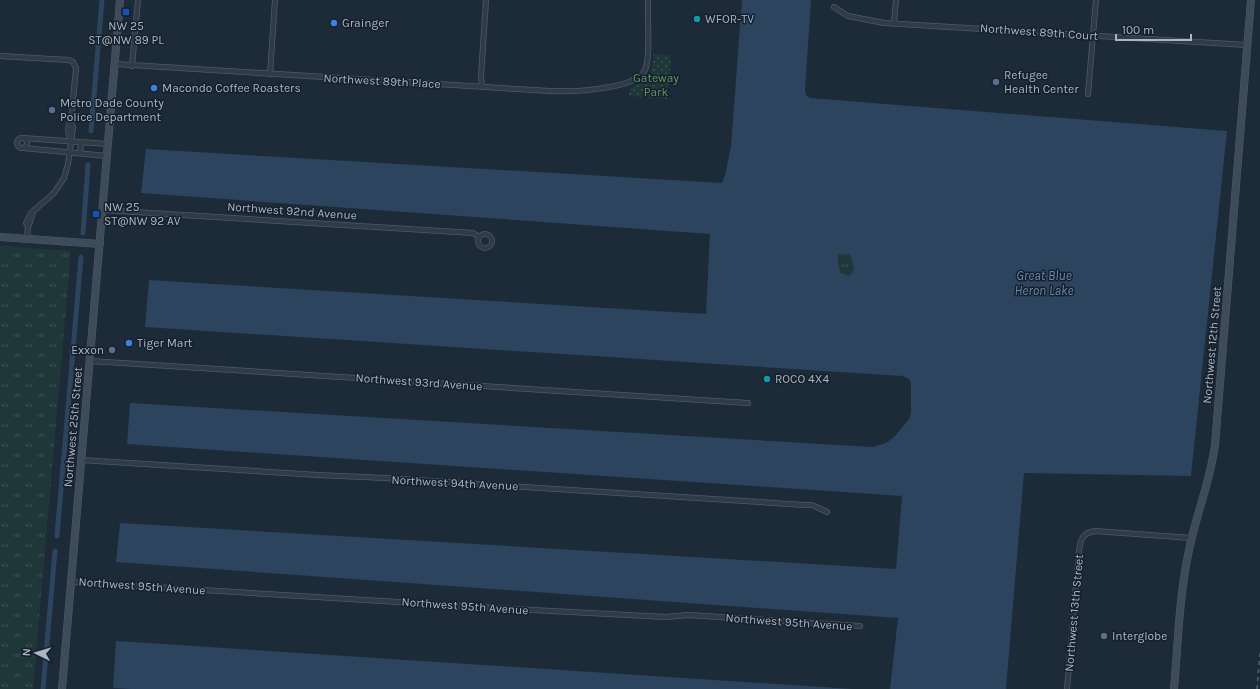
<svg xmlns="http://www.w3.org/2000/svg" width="1260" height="689" font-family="Karla,sans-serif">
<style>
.grass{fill:url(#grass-tufts)}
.park{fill:url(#park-dots)}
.water{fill:#2c445e;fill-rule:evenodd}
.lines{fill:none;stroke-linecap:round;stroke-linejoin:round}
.canal{stroke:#2c445e;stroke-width:5}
.street-casing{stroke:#4e5966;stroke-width:6}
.secondary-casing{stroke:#4e5966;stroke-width:8}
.street{stroke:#303b48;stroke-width:4.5}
.secondary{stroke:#3e4b5b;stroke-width:7}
.rail{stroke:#52606f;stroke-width:1.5;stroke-dasharray:4 4;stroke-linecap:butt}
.transit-dot{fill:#1a4fb4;stroke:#16202c;stroke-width:1.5}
.culture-dot{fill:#0f9aa8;stroke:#16202c;stroke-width:1.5}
.shop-dot{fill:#3f7fe0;stroke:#16202c;stroke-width:1.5}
.service-dot{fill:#5c6f8a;stroke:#16202c;stroke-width:1.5}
.labels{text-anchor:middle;stroke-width:3;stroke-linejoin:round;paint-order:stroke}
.poi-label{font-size:12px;fill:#aab6c5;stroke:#16202c;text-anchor:start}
.street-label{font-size:12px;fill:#aab6c5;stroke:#16202c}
.park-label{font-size:12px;fill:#60976a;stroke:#16202c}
.water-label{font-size:13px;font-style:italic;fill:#6789ac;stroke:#16202c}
</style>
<defs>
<pattern id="grass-tufts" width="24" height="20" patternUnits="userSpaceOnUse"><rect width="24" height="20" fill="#1f3738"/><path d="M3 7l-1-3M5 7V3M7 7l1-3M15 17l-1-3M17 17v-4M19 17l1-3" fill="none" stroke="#3d5253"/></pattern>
<pattern id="park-dots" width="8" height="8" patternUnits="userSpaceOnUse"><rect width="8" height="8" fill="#1f3738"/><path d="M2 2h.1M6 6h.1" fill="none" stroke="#3d5253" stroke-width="1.8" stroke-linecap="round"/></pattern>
</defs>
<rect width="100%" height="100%" fill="#1d2a37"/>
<!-- grass -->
<path class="grass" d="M0,246L71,251L33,689H0Z
M838,254H848L851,256L854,269L850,276L841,273L838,264Z"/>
<!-- park -->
<path class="park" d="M653,54L671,55L668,99L629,96L630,88C647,81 654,72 653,54Z"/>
<!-- water -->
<path class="water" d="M742,0H811L805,89L806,95L810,98L1227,131L1191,476L1024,473L1006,689H890L898,618L116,562L120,523L896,569L902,496L127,444L130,403L873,447L886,443L895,436L909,419L911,413V383L909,379L902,376L145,327L149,280L706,314L710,234L141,193L146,149L722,183L725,175L731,146ZM848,254L851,256L854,269L850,276L841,273L838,264V255Z
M116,641L853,689H131L113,688Z"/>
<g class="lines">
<!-- canal -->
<path class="canal" d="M91,131L102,0
M83,233L88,165
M57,536L81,257
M43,689L55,551"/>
<defs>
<path id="street" d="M834,7L848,16L884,23L1247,45
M894,23L896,0
M0,56L69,60L73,62L76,68L71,121L73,127L68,164L64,178L54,193L31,213L26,223L28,226L27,239
M115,64L550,91C569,92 636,90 645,70C651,58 647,16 648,0
M132,66L138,0
M270,74L275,0
M482,87L481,77L486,0
M1088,94L1096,0
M17 143a5 5 0 1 1 10 0a5 5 0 1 1-10 0Z
M23,138L108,144
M70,139C68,134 67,126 71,121
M23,148L107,156
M80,153L81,142
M103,210L473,233L479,237
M28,226L29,225L33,212
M478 241a7 7 0 1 1 14 0a7 7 0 1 1-14 0Z
M90,361L748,403
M81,460L318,475L385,478L805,505H812L827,512
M71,582L513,609L666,617L688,615L860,626
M1067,689L1079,552C1080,540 1082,533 1095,531L1191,538"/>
<path id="secondary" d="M0,237L100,244
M62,689L120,0
M1174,689C1178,644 1179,599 1188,555C1195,517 1210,483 1215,445L1251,0"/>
</defs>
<!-- street casing -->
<use href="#street" class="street-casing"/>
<!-- secondary casing -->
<use href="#secondary" class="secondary-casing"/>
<!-- street -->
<use href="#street" class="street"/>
<!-- secondary -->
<use href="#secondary" class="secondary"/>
<!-- rail -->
<path class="rail" d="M1257,689L1260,653"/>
</g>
<!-- markers -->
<g class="transit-dot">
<rect x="122" y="8" width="8" height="8" rx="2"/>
<rect x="92" y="210" width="8" height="8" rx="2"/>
</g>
<g class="culture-dot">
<circle cx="697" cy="19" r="4"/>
<circle cx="767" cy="379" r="4"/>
</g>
<g class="shop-dot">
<circle cx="334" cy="23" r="4"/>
<circle cx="154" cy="88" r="4"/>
<circle cx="129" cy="343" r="4"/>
</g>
<g class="service-dot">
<circle cx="996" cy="82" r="4"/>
<circle cx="52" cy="110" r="4"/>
<circle cx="112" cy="350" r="4"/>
<circle cx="1104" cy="636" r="4"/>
</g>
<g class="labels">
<!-- poi labels -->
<g class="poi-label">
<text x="705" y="23">WFOR-TV</text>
<text x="342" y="27">Grainger</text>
<text x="126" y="30" text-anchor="middle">NW 25<tspan x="126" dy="14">ST@NW 89 PL</tspan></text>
<text x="1004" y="79">Refugee<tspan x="1004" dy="14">Health Center</tspan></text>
<text x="162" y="92">Macondo Coffee Roasters</text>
<text x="60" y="107">Metro Dade County<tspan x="60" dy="14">Police Department</tspan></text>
<text x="104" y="211">NW 25<tspan x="104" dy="14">ST@NW 92 AV</tspan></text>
<text x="137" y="347">Tiger Mart</text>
<text x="104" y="354" text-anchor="end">Exxon</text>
<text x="775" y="383">ROCO 4X4</text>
<text x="1112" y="640">Interglobe</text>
</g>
<!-- street labels -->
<g class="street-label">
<text transform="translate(1039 32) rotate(4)" y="4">Northwest 89th Court</text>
<text transform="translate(382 81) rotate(3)" y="4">Northwest 89th Place</text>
<text transform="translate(292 211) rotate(4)" y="4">Northwest 92nd Avenue</text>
<text transform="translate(1212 345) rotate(-85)" y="4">Northwest 12th Street</text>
<text transform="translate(419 382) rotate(4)" y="4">Northwest 93rd Avenue</text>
<text transform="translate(73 427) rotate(-85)" y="4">Northwest 25th Street</text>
<text transform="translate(455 483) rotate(3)" y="4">Northwest 94th Avenue</text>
<text transform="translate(142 586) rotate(4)" y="4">Northwest 95th Avenue</text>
<text transform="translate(465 606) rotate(4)" y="4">Northwest 95th Avenue</text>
<text transform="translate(1074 613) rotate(-85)" y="4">Northwest 13th Street</text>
<text transform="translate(789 622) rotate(4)" y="4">Northwest 95th Avenue</text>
</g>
<!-- park labels -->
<g class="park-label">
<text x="656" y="82">Gateway<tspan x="656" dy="14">Park</tspan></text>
</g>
<!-- water labels -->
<g class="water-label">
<text x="1044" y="280">Great Blue<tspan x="1044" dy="15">Heron Lake</tspan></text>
</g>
</g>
<!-- north arrow -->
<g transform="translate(36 653) rotate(275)" stroke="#16202c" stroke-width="3" paint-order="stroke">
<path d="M0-3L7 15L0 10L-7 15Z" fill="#aab6c5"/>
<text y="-6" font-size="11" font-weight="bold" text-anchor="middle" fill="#aab6c5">N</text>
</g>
<!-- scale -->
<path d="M1116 34v6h75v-6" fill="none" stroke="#aab6c5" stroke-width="2"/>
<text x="1122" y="34" font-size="12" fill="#aab6c5" stroke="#16202c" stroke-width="3" paint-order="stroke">100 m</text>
</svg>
